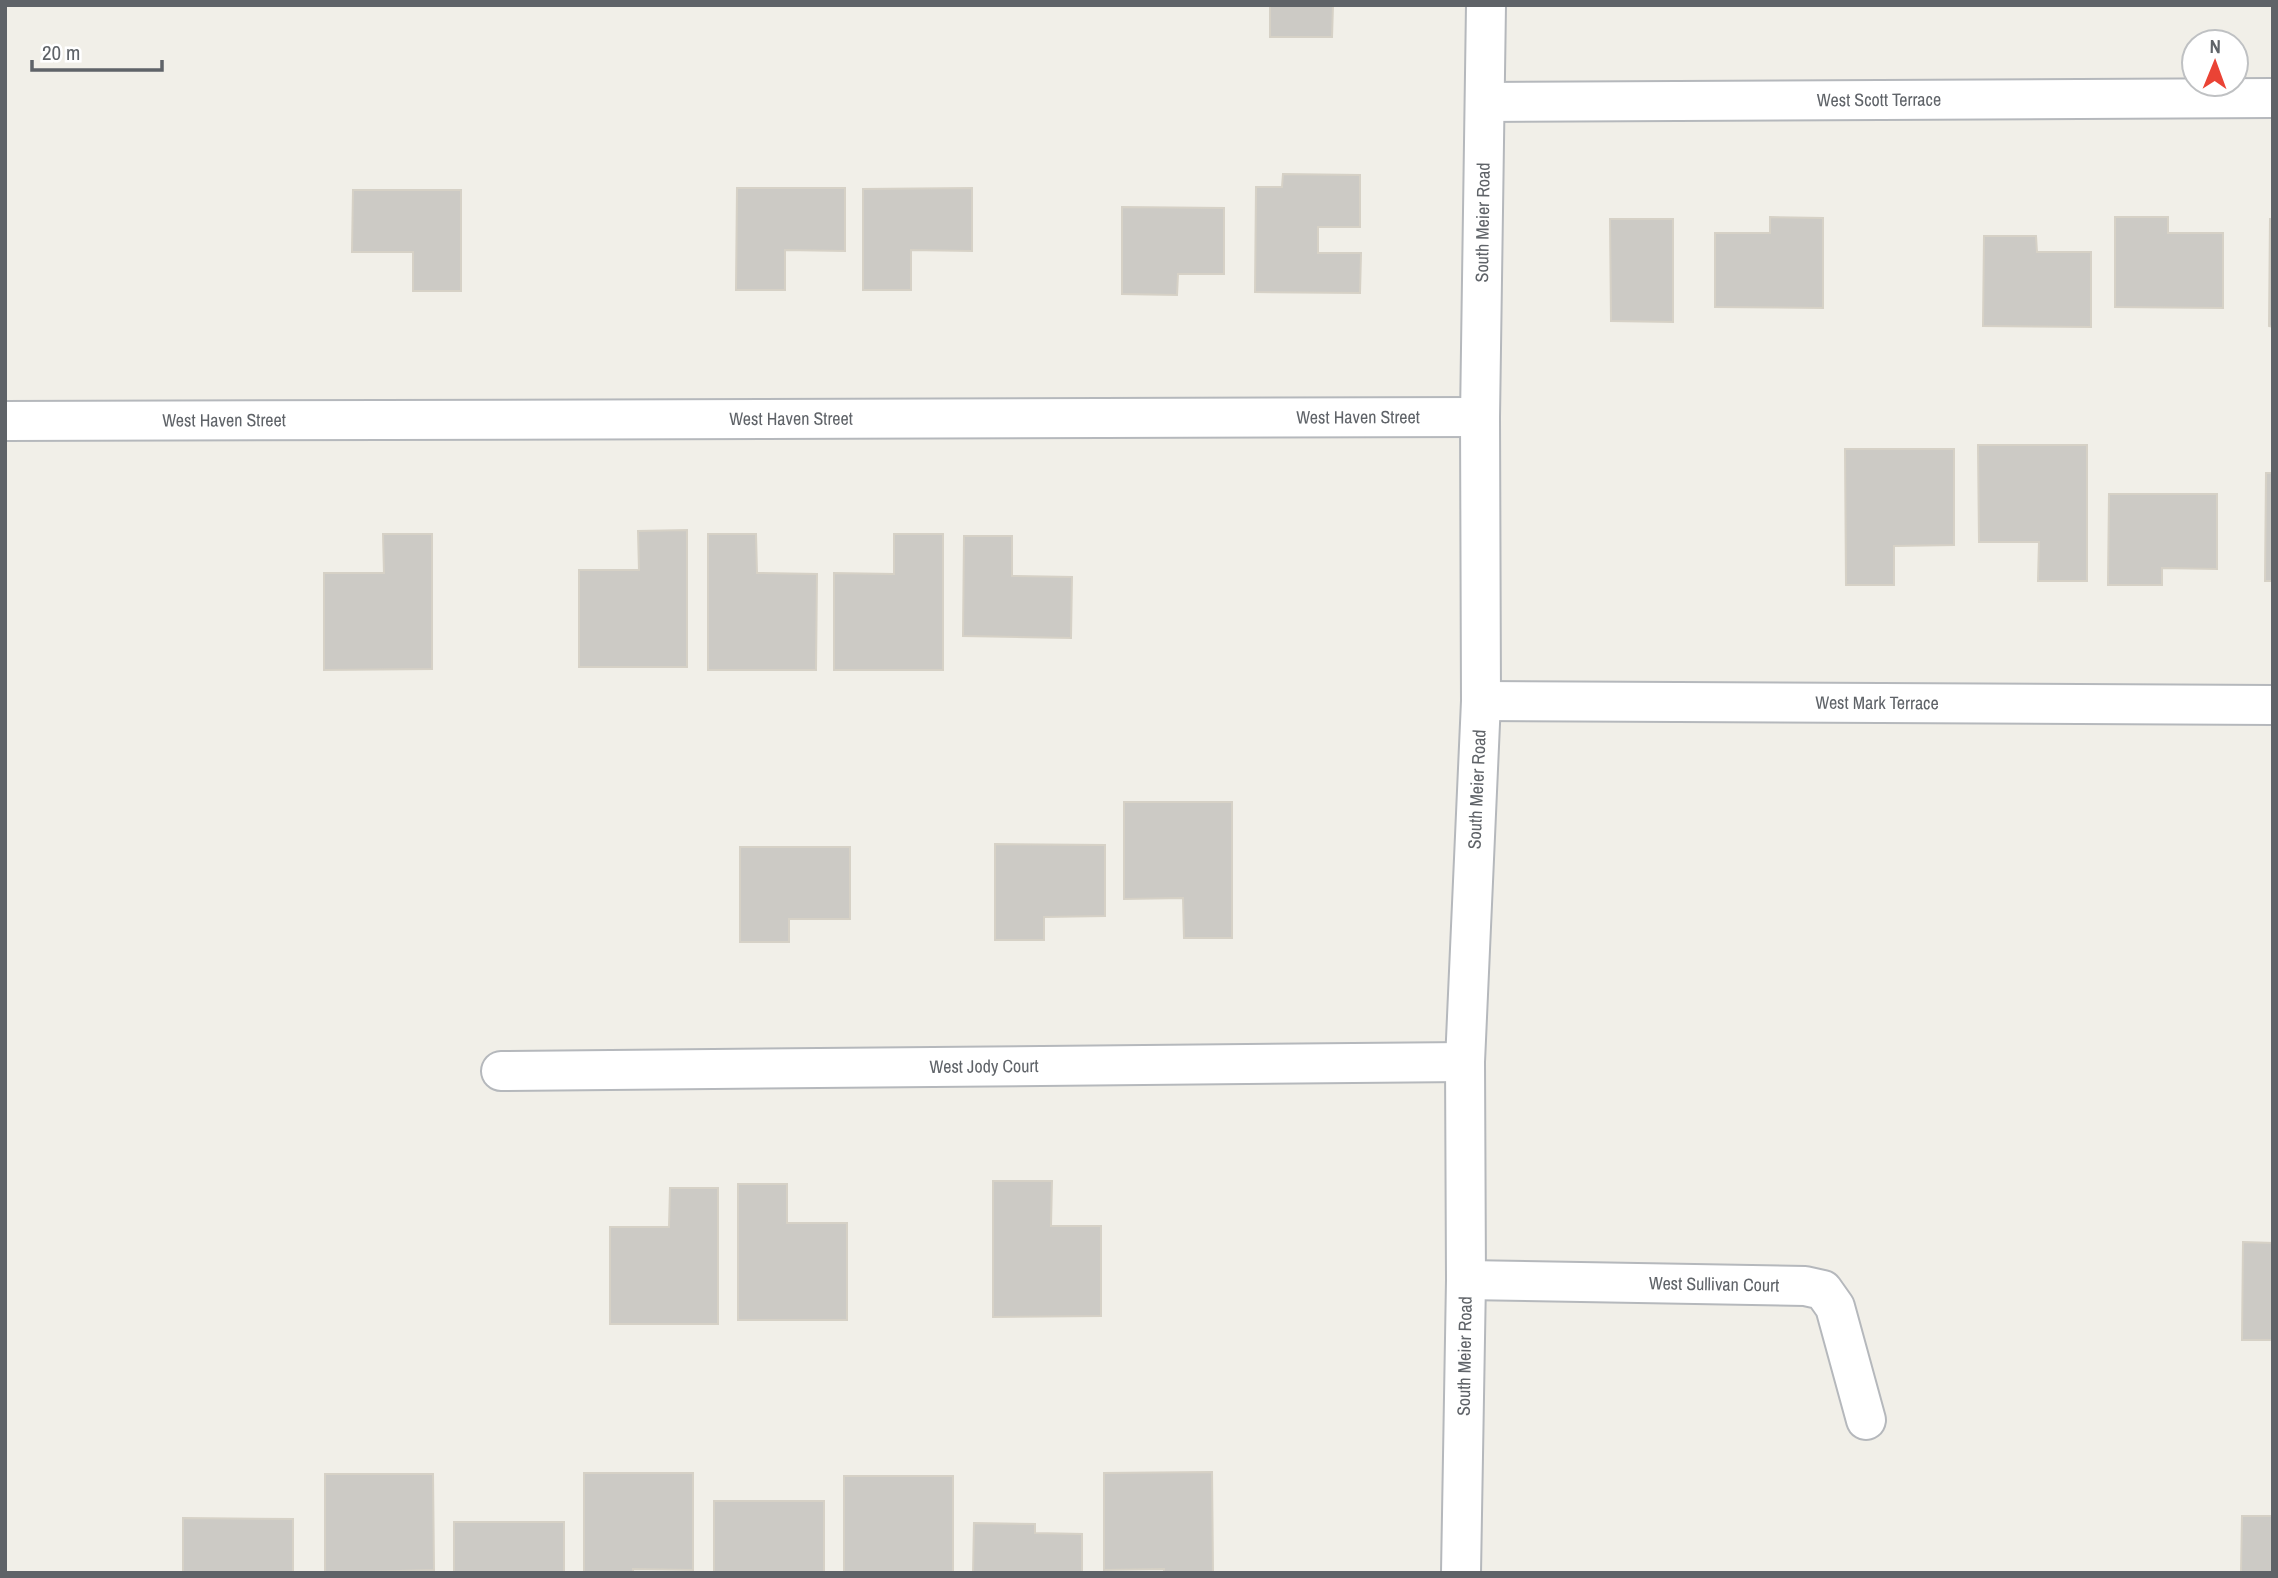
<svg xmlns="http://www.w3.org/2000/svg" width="2278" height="1578" font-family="'Archivo Narrow',sans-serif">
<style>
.building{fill:#cccac5;stroke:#d6d1c6;stroke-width:2}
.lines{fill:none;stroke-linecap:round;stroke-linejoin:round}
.minor-casing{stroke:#b5b8bc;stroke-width:42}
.minor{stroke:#fff;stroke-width:38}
.labels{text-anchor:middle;stroke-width:7;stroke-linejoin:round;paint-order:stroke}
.street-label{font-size:18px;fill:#5f6368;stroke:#fff}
</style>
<rect width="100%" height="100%" fill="#f1efe8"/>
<!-- building -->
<path class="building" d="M1270,5H1333L1332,37H1270Z
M1283,174L1360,175V227H1318V253H1361L1360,293L1255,292L1256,187H1282Z
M737,188H845V251L785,250V290H736Z
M972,188V251L911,250V290H863V189Z
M353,190H461V291H413V252H352Z
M1122,207L1224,208V274H1178L1177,295L1122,294Z
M1770,217L1823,218V308L1715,307V233H1770Z
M2115,217H2168V233H2223V308L2115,307Z
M1610,219H1673V322L1611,321Z
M2270,219H2273V327L2269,326Z
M1984,236H2036L2037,252H2091V327L1983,326Z
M1978,445H2087V581H2038L2039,542H1979Z
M1845,449H1954V545L1894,546V585H1846Z
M2266,473H2273V581H2265Z
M2109,494H2217V569L2162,568V585H2108Z
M687,530V667H579V570H639L638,531Z
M383,534H432V669L324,670V573H384Z
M708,534H756L757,573L817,574L816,670H708Z
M894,534H943V670H834V573L894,574Z
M964,536H1012V576L1072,577L1071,638L963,636Z
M1124,802H1232V938H1184L1183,898L1124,899Z
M995,844L1105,845V916L1044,917V940H995Z
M740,847H850V919H789V942H740Z
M993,1181H1052L1051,1226H1101V1316L993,1317Z
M738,1184H787V1223H847V1320H738Z
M670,1188H718V1324H610V1227H669Z
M2243,1242L2273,1243V1340H2242Z
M1212,1472L1213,1573H1164V1569L1104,1570V1473Z
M584,1473H693V1570L633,1569V1573H584Z
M325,1474H433L434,1570L325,1573Z
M844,1476H953V1572L844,1573Z
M714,1501H824V1573H714Z
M2242,1516H2273V1573H2241Z
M183,1518L293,1519V1573H183Z
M454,1522H564V1573H454Z
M974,1523L1035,1524V1533L1082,1534V1573H973Z"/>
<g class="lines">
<defs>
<g id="minor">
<path id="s1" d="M1485,102L2273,98"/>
<path id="s2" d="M5,421L1480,417"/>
<path id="s3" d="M1481,701L2273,705"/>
<path id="s4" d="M501,1071L1465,1062"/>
<path id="s5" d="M1466,1280L1805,1286L1823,1290L1835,1307L1866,1420"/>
<path id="s6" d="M1461,1573L1466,1280L1465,1062L1481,701L1480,417L1486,5"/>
</g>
</defs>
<!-- minor casing -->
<use href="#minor" class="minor-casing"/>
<!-- minor -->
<use href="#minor" class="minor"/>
</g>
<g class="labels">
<!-- street labels -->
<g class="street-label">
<text dy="6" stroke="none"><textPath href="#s1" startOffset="394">West Scott Terrace</textPath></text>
<text dy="6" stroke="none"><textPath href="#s6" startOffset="1351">South Meier Road</textPath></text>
<text dy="6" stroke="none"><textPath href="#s2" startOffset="1353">West Haven Street</textPath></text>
<text dy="6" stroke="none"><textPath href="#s2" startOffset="786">West Haven Street</textPath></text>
<text dy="6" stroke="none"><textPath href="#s2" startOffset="219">West Haven Street</textPath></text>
<text dy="6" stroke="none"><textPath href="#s3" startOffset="396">West Mark Terrace</textPath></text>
<text dy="6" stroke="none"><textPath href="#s6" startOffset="784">South Meier Road</textPath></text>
<text dy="6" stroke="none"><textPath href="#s4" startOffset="483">West Jody Court</textPath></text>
<text dy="6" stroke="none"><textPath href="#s5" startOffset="248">West Sullivan Court</textPath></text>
<text dy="6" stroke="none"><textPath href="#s6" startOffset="217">South Meier Road</textPath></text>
</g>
</g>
<!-- border -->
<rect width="2278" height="1578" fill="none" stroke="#5f6368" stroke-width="14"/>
<!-- north arrow -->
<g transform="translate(2215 63) rotate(1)"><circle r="33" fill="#ffffff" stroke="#bfc1c3" stroke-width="2"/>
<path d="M0-5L12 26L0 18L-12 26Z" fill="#ea4335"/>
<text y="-10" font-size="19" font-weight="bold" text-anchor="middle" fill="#5f6368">N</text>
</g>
<!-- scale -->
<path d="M32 60v10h130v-10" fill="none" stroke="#5f6368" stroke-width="3.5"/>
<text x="42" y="60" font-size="21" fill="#5f6368" stroke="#ffffff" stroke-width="5" paint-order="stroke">20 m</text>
</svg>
